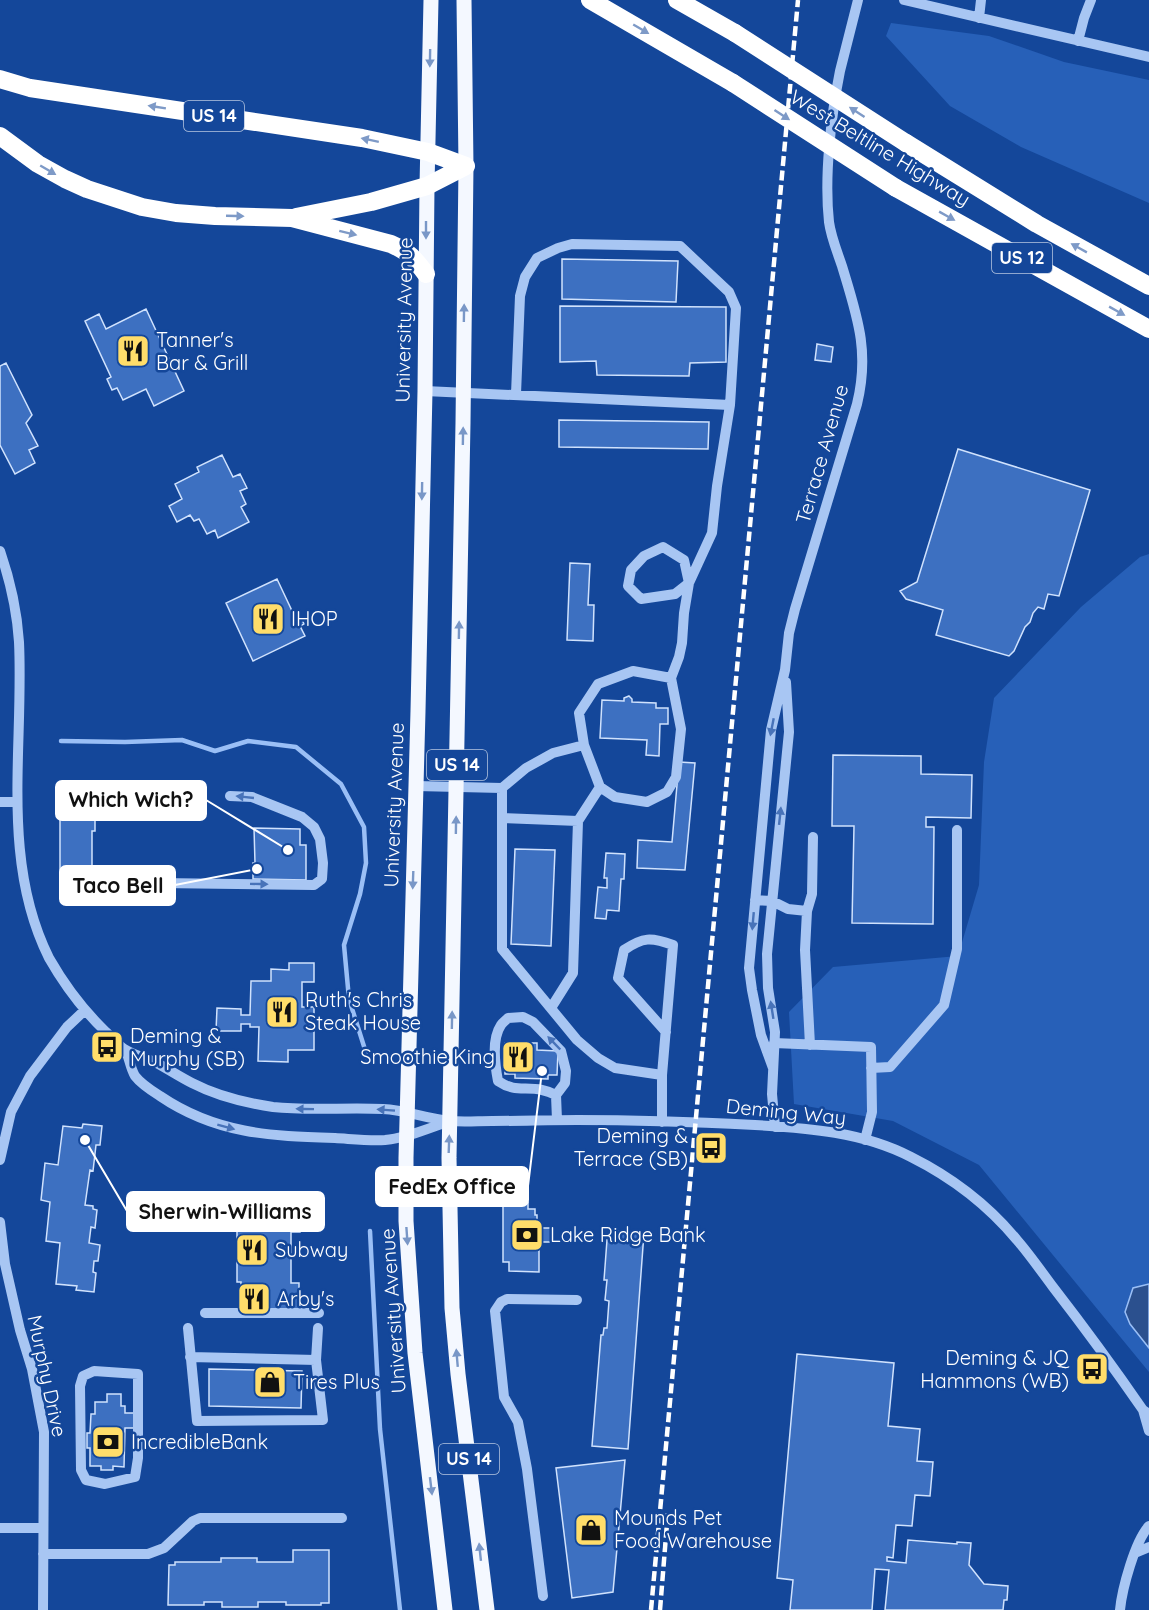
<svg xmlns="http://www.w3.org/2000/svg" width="1149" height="1610" font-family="Quicksand,sans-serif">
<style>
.green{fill:#2760b8}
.water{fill:#2b508e;stroke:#9abff6;stroke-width:1.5}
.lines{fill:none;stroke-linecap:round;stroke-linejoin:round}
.stream{stroke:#9abff6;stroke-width:4.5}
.building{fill:#3d70c1;stroke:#d0e2fd;stroke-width:1.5}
.minor{stroke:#a8c6f3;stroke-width:10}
.major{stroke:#f4f8ff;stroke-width:15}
.highway{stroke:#fff;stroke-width:18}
.rail{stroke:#fff;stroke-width:4.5;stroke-dasharray:10 4.5;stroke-linecap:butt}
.highway-bridge{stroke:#fff;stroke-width:18}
.oneway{fill:#7e9ac7}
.oneway2{fill:#7997c7}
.oneway3{fill:#4873b9}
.labels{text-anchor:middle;stroke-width:5;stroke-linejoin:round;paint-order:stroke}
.shield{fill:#14479a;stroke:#b8c8e1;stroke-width:1.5}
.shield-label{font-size:18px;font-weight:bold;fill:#fff}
.street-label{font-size:20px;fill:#fff;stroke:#14479a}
.poi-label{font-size:20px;fill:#fff;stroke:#14479a;text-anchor:start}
.leader{fill:none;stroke:#fff;stroke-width:2}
.callout-dot{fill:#fff;stroke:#14479a;stroke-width:2}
.callout{fill:#fff;stroke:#fff;stroke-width:2}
.callout-label{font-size:21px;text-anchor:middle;font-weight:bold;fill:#111}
</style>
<rect width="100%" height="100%" fill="#14479a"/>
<!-- green -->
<path class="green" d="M891,23L989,36L1064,62L1149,80V203L1021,147L950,106L886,36Z
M1149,554V1372L979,1165L893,1121L794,1104L789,1012L833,967L958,956L979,885L984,762L994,698L1081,607L1140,557Z"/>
<!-- water -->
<path class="water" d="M1149,1284V1348L1130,1324L1125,1312L1133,1288Z"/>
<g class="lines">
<!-- stream -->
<path class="stream" d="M61,741L125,742L182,740L215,751L248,741L296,747L341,784L364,827L366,863L360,894L344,945L349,999L368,1059
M370,1231L380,1429L400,1610"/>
</g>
<!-- building -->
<path class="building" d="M562,259L678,261L676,302L562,299Z
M560,306L726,307V362L690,363L689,376L597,375L596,361L560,362Z
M146,309L184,391L154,406L146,389L123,400L117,388L112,390L107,379L111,377L85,321L99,314L106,329Z
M817,344L833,347L831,362L815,360Z
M6,363L32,415L26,423L38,446L29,450L35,463L15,474L0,445V366Z
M559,420L709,422L708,449L559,447Z
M958,449L1090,490L1059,596L1048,594L1044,609L1038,607L1033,613L1030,622L1025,627L1014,651L1009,656L936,635L943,610L906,599L900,591L917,582Z
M222,455L233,477L240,474L247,488L240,491L246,504L241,507L249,522L218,538L215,530L207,534L199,519L194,521L190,515L177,522L169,506L182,499L175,484L199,472L197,467Z
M570,563L590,564L588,605H594L593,641L567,640Z
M277,579L294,615L299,613L304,624L300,626L305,636L253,661L226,603Z
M629,696L632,699V702L656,703V708H668V724H660L659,756L646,755L647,740L600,738L602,700L624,701V698Z
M833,755L921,756V774L972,775L971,818L926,817V827H934L933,924L852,923L854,826H832Z
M679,762L695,763L685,870L637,868L638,840L672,842Z
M80,816H95V831H92V874H95V893H76V890H60V818H80Z
M254,828L300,829V845H306V880L253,879V863H255Z
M515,849L555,850L551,946L511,944Z
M606,853L625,854L624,879H621L619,911L607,910L606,919L595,918L598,887L607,888V878H604Z
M289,963H314V982H302V1007H314V1050H288V1062L258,1061L259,1027H250V1024H241V1031H216L217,1008L241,1009V1015H250L251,981H271V969L289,970Z
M505,1043H537V1050L558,1051L557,1075H548V1079L515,1078V1074H505Z
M83,1124L102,1126L100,1145H96L93,1171L90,1170L85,1205L93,1206V1209L97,1210L95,1228L91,1227L89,1243L100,1245L98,1261H94L93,1272L96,1273L94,1292L76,1290L77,1286L56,1284L60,1243L46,1241L50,1202L41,1200L45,1163L58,1165L63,1126L82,1128Z
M281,1198H300V1232H291V1283H299V1309H241V1282H237V1228H230V1217H237V1209H281Z
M503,1202H528V1209H535V1215H537V1223H539V1228H551V1242H539V1272L509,1271V1262H503Z
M613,1231L644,1233L628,1449L592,1446L601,1335H603L604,1328H607L609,1301L605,1300L607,1280H604L607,1240H613Z
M797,1354L894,1363L888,1426L920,1429L917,1461L933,1462L930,1496L915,1495L912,1526L896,1525L893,1558L887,1557V1561L906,1563L908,1540L957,1544V1542L971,1543L969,1565L984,1584L1008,1586L1007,1600H1004L1003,1610H885L889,1570L875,1569L872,1610H790L793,1580L777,1578Z
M209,1369L302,1371L301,1408L209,1406Z
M107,1394H121V1406H125V1413H137V1428H125L124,1467L113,1466V1470H101V1466H90V1448H87V1433H90L91,1414H95V1402H107Z
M625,1460L613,1592L572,1598L556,1468Z
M293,1550H329V1603H321V1605H286V1602H258V1607H222V1602H204V1605H168L169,1565H175V1562H221V1558H257V1562H293Z"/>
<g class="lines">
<!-- minor -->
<path class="minor" d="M904,0L1149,57
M979,18L981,0
M1078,41L1084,18L1091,0
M425,391L730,405L736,308L729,292L680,246L572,244L558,248L537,258L525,277L520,296L516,394
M663,547L684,560L689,583L675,594L641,599L628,586L631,570L644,556Z
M0,551C10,580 17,611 19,642C24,748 0,860 49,958C65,986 83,1010 106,1032C112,1037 118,1045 124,1049C133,1055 146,1058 155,1062C168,1069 180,1077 192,1083C217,1096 246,1103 273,1107C310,1111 347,1107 383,1109C406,1110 427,1119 450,1121C464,1122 478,1121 492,1121C520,1121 549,1120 577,1120C636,1120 695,1122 755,1125C808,1128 863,1132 911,1157C951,1177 988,1205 1017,1240C1030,1255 1041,1271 1053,1287C1084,1327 1114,1368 1143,1410L1149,1414
M584,745L579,713L598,684L633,671L671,678L679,657L682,643L684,613L689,583L712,533L717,486L730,405
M416,786L502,788L526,768L553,753L584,745L600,787L578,821
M600,787L615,797L647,802L667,792L676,777L681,729L671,678
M502,788V949L577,1040L598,1058L615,1068L662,1075V1122
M0,802H15
M502,818L578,821L573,973L551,1008
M159,883L314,885L322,879L323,863L320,839L314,827L302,817L252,797L230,796
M755,900L772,901L788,909L807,911L805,950L810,1045
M807,911L812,894L813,837
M774,1043L871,1047L872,1112L865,1140
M126,1051C129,1058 131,1070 135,1076C141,1084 152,1091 160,1096C216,1134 270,1136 335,1138C352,1139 369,1141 385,1140C406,1138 427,1129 447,1122
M773,1068L761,1035L752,990L749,968L771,730L785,670L789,633L795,609L857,404C870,351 857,316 842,266C837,251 831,237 829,222C824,176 831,116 840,71C846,47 852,24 858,0
M871,1068L890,1067L944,1005L957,949V830
M662,1075L673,945C651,937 643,937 624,950L618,978L666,1032
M556,1095C552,1093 547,1091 542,1090C524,1086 516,1093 498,1081C495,1065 491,1040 501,1025C503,1022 506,1020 508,1018L523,1017L533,1022L561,1051L566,1071L565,1083L556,1095L557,1120
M775,1127L772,1094L775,1032L768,988L767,954L789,732L786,682
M0,1160L11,1112L30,1076L67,1027L84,1011
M0,1222L5,1264L20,1330L32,1369L44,1432L43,1610
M205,1313H319
M188,1328L197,1421L323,1420L316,1360L318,1328
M190,1357L316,1360
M94,1371L138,1374V1458L135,1477L105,1484L86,1480L81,1470L80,1386L83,1376Z
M1143,1410L1149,1431
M0,1528H43
M1135,1553L1149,1547
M43,1554H148L164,1548L193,1521L200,1518H342
M543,1596L527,1469L518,1422L504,1397L495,1311L501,1302L507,1299L577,1300
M1120,1610C1122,1589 1135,1541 1149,1526"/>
<!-- major -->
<path class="major" d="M431,0L427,186L425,391L418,711L406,1158V1221L415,1353L445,1610
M464,0L466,166L463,423L449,1158L452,1308L458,1374L487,1610"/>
<!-- highway -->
<path class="highway" d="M590,0L733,83
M677,0L735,33
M0,79L30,88L362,138L428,152L466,166
M0,136L38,164L65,179L87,189L142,207L176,213L215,216L292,218L391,244C409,252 414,258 426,274
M906,143L1037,224L1149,286
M896,188L1149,329
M296,217L371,202L427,186L466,166"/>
<!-- rail -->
<path class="rail" d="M651,1610L798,0
M660,1610L668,1511"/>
<!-- highway-bridge -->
<path class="highway-bridge" d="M735,33L906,143
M733,83L896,188"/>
</g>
<!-- one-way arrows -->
<defs><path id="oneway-solid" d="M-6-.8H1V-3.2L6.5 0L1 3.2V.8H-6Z" transform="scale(1.5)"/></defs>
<g class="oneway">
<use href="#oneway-solid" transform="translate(641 29) rotate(30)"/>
<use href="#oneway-solid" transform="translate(157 107) rotate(-171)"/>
<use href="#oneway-solid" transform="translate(857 112) rotate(-147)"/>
<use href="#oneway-solid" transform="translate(782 115) rotate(33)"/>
<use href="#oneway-solid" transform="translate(370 140) rotate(-168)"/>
<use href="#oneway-solid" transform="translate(48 170) rotate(30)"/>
<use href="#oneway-solid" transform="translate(235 216) rotate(2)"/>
<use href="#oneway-solid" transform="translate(947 216) rotate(29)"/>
<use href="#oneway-solid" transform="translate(348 233) rotate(14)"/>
<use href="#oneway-solid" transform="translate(1079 248) rotate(-151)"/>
<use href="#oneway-solid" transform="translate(1117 311) rotate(29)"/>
</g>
<g class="oneway2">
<use href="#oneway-solid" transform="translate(430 58) rotate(91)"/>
<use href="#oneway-solid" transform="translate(426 230) rotate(90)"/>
<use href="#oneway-solid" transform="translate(464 313) rotate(-89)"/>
<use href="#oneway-solid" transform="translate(463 436) rotate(-89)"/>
<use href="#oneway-solid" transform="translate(422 491) rotate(91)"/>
<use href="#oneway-solid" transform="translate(459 630) rotate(-89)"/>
<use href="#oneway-solid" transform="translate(456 825) rotate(-89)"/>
<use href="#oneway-solid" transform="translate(413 880) rotate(92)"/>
<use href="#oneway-solid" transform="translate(452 1020) rotate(-89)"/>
<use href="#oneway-solid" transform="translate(449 1144) rotate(-88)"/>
<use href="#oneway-solid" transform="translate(407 1236) rotate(86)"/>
<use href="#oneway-solid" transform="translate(457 1358) rotate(-95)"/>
<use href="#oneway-solid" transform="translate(431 1486) rotate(83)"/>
<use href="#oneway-solid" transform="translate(480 1552) rotate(-96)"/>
</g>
<g class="oneway3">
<use href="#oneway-solid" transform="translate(772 727) rotate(101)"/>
<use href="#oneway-solid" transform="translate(245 797) rotate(-174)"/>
<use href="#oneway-solid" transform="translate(780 816) rotate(-84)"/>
<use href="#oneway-solid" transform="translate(259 884) rotate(1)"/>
<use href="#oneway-solid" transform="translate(753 921) rotate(95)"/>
<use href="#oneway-solid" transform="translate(772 1010) rotate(-99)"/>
<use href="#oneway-solid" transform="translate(554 1043) rotate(-134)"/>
<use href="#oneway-solid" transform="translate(305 1109) rotate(-179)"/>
<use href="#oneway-solid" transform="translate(386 1110) rotate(-176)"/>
<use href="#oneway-solid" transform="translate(226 1127) rotate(15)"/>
</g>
<!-- icons -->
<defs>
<symbol id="restaurant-square" viewBox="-11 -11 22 22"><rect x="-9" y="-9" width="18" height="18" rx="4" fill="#ffdd6a" stroke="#14479a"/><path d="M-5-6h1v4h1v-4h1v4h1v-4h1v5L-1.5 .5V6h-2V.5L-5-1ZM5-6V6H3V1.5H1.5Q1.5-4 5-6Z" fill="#111"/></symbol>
<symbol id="bus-square" viewBox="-11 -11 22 22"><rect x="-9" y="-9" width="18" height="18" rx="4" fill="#ffdd6a" stroke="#14479a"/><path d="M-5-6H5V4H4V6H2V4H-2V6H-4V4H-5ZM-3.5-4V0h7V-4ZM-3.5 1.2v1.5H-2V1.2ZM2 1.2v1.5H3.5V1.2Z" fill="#111"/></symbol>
<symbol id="bank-square" viewBox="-11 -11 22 22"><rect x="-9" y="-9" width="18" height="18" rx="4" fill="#ffdd6a" stroke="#14479a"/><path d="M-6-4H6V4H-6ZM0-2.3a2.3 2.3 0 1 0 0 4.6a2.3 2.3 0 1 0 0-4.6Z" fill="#111"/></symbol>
<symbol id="shop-square" viewBox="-11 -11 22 22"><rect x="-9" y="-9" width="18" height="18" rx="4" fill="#ffdd6a" stroke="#14479a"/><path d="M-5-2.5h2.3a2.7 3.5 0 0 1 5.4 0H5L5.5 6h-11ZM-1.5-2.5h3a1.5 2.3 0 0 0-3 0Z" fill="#111"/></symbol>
</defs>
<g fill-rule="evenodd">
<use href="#restaurant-square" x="114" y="332" width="38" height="38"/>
<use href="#restaurant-square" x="249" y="600" width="38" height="38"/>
<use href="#restaurant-square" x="263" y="993" width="38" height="38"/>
<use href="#bus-square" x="88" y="1028" width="38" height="38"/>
<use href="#restaurant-square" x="499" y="1038" width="38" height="38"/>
<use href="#bus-square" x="692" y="1129" width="38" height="38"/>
<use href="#bank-square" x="508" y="1216" width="38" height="38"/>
<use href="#restaurant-square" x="233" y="1231" width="38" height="38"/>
<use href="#restaurant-square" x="235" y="1280" width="38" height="38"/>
<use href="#bus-square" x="1073" y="1350" width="38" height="38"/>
<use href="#shop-square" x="251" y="1363" width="38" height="38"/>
<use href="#bank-square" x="89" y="1423" width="38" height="38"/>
<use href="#shop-square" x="572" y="1511" width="38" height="38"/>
</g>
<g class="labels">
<!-- shield labels -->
<g class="shield">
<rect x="184" y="101" width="60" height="30" rx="4.5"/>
<rect x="992" y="243" width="60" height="30" rx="4.5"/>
<rect x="427" y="750" width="60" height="30" rx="4.5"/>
<rect x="439" y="1444" width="60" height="30" rx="4.5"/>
</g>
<g class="shield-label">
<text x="214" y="122">US 14</text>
<text x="1022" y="264">US 12</text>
<text x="457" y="771">US 14</text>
<text x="469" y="1465">US 14</text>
</g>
<!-- street labels -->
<g class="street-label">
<text transform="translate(880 148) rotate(31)" y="7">West Beltline Highway</text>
<text transform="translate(404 320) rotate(-89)" y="7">University Avenue</text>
<text transform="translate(822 454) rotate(-74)" y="7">Terrace Avenue</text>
<text transform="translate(394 805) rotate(-88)" y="7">University Avenue</text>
<text transform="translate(786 1112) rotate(6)" y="7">Deming Way</text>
<text transform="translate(393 1311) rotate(-94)" y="7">University Avenue</text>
<text transform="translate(47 1376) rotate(78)" y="7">Murphy Drive</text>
</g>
<!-- poi labels -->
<g class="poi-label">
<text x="156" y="347">Tanner's<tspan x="156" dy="23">Bar &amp; Grill</tspan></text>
<text x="291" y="626">IHOP</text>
<text x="305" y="1007">Ruth's Chris<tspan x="305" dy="23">Steak House</tspan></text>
<text x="130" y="1043">Deming &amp;<tspan x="130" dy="23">Murphy (SB)</tspan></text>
<text x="495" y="1064" text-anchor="end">Smoothie King</text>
<text x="688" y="1143" text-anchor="end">Deming &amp;<tspan x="688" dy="23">Terrace (SB)</tspan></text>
<text x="550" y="1242">Lake Ridge Bank</text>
<text x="275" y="1257">Subway</text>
<text x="277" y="1306">Arby's</text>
<text x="1069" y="1365" text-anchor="end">Deming &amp; JQ<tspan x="1069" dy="23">Hammons (WB)</tspan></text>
<text x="293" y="1389">Tires Plus</text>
<text x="131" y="1449">IncredibleBank</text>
<text x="614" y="1525">Mounds Pet<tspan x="614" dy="23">Food Warehouse</tspan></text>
</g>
</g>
<!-- callouts -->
<path class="leader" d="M288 850L206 800M257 869L175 885M542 1071L528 1186M85 1140L127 1211"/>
<g class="callout-dot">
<circle cx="288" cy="850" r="6"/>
<circle cx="257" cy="869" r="6"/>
<circle cx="542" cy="1071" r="6"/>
<circle cx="85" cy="1140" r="6"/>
</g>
<g class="callout">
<rect x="56" y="781" width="150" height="39" rx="6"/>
<rect x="60" y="866" width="115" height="39" rx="6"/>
<rect x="376" y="1167" width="152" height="39" rx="6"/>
<rect x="127" y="1192" width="197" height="39" rx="6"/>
</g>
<g class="callout-label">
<text x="131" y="807">Which Wich?</text>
<text x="118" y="893">Taco Bell</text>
<text x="452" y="1194">FedEx Office</text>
<text x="225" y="1219">Sherwin-Williams</text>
</g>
</svg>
